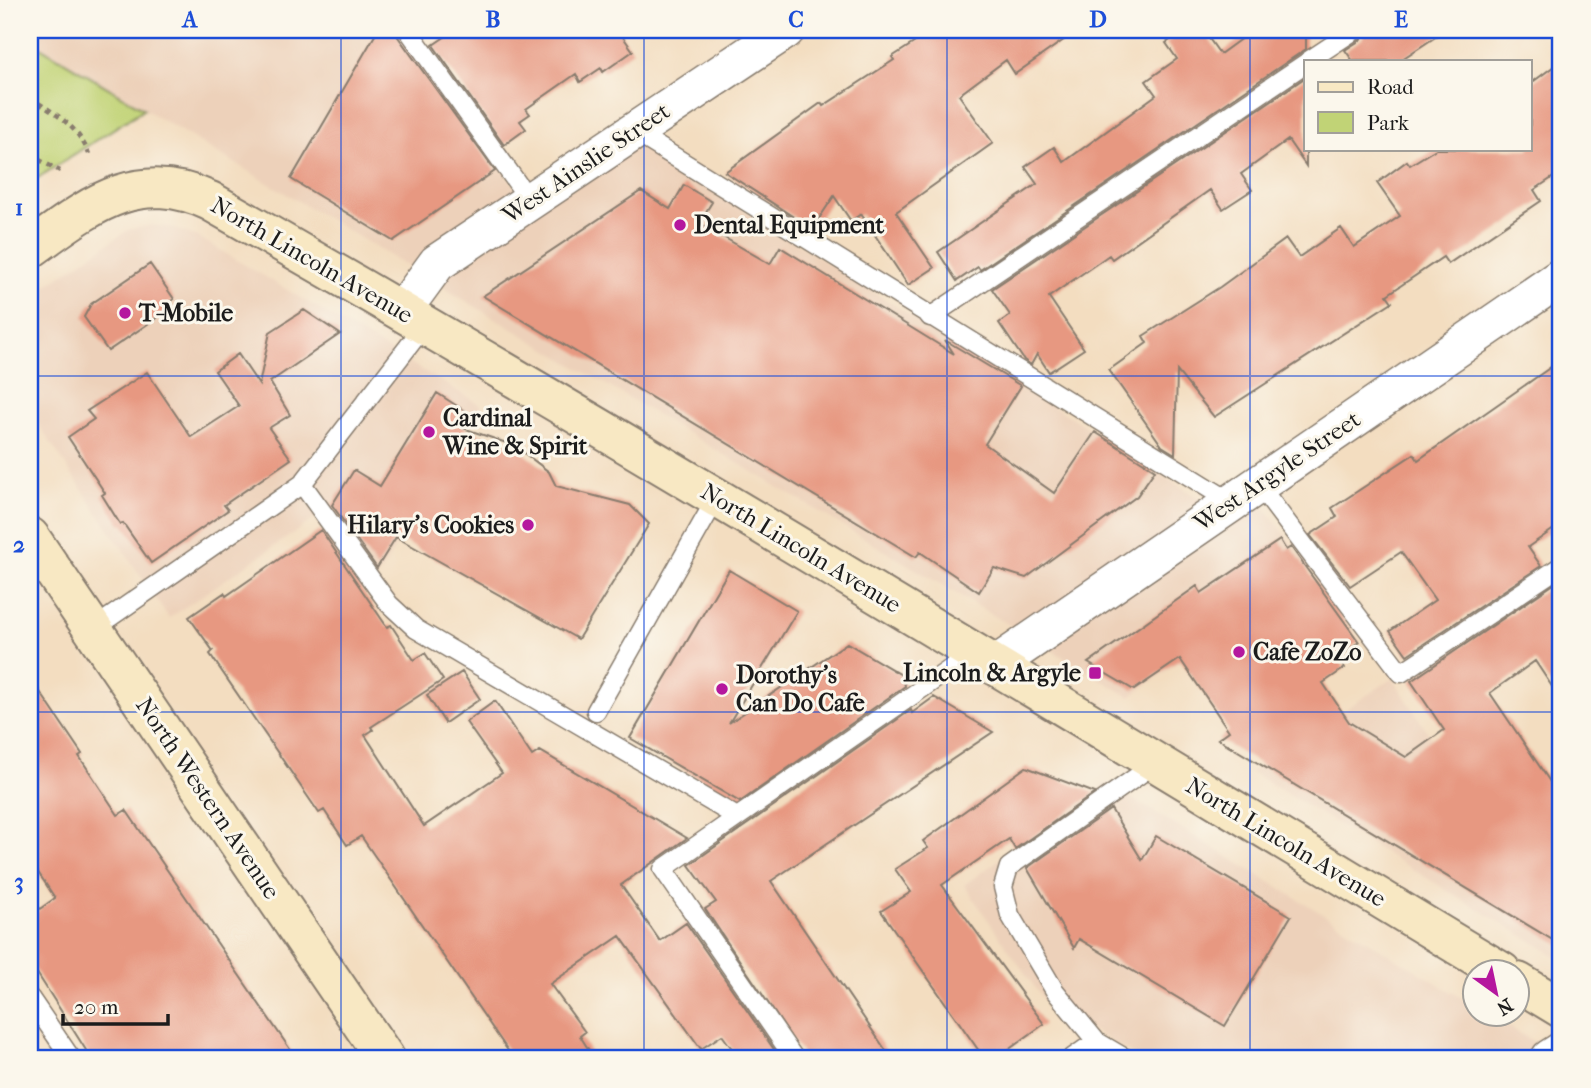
<svg xmlns="http://www.w3.org/2000/svg" width="1591" height="1088" font-family="'IM FELL French Canon',serif">
<style>
.built{fill:#edd1ba}
.green{fill:#c1d376;stroke:#6e7849;stroke-width:2}
.building{fill:#e79881}
.lines{fill:none;stroke-linecap:round;stroke-linejoin:round}
.lane-casing{stroke:#887c6e;stroke-width:21}
.street-casing{stroke:#887c6e;stroke-width:40}
.secondary-casing{stroke:#887c6e;stroke-width:42}
.path{stroke:#887c6e;stroke-width:4.5;stroke-dasharray:5 5;stroke-linecap:butt}
.lane{stroke:#fff;stroke-width:18}
.street{stroke:#fff;stroke-width:37}
.secondary{stroke:#f8e8c3;stroke-width:38}
.grid{fill:none;stroke:#1d4ed8;stroke-width:2;stroke-opacity:0.55}
.poi-dot{fill:#b5179e;stroke:#fbf7ec;stroke-width:2.5}
.labels{text-anchor:middle;stroke-width:6;stroke-linejoin:round;paint-order:stroke}
.street-label{font-size:24px;fill:#1c1c1c;stroke:#fbf7ec}
.poi-label{font-size:24px;font-weight:bold;fill:#1c1c1c;stroke:#fbf7ec;text-anchor:start}
.neatline{fill:none;stroke:#1d4ed8;stroke-width:2.5}
.grid-label{font-size:23px;text-anchor:middle;font-weight:bold;fill:#1d4ed8}
</style>
<rect width="100%" height="100%" fill="#fbf7ec"/>
<filter id="ink" filterUnits="userSpaceOnUse"><feTurbulence type="fractalNoise" baseFrequency=".0143" numOctaves="2"/><feDisplacementMap in="SourceGraphic" scale="14" xChannelSelector="R" yChannelSelector="G"/><feConvolveMatrix kernelMatrix="1 2 1 2 8 2 1 2 1" color-interpolation-filters="sRGB"/></filter>
<filter id="wash" filterUnits="userSpaceOnUse"><feTurbulence type="fractalNoise" baseFrequency=".00686" numOctaves="4" result="noise"/><feDisplacementMap in="SourceGraphic" scale="28" xChannelSelector="R" yChannelSelector="G"/><feGaussianBlur stdDeviation="1.57" result="paint"/><feColorMatrix in="noise" values="0 0 0 0 0 0 0 0 0 0 0 0 0 0 0 0 0 1.4 0 .05"/><feComposite in="paint" operator="in"/></filter>
<g filter="url(#wash)">
<rect width="100%" height="100%" fill="#f3ddc0"/>
<!-- built -->
<path class="built" d="M30,30H403L530,208L632,139L1230,518L1257,497L1310,568L1130,697L30,41Z
M151,225L172,228L198,237L481,405L376,580L329,509L169,618L30,412V297L128,230Z
M1393,678L1456,777L1499,809L1561,904V959L1251,772Z
M1106,783L1475,1006L1476,1014L1489,1015L1561,1058H1139L1045,1002L964,885Z"/>
<!-- green -->
<path class="green" d="M30,41L144,109L30,183Z"/>
<g id="blocks">
<!-- building -->
<path class="building" d="M378,30H393L495,171L393,241L291,179Z
M455,30H618L633,51L603,72L601,68L580,82L576,74L526,109L530,114L520,121L526,129L504,145L433,45Z
M934,30H1078L1015,74L1006,60L959,95L993,143L896,212L934,268L908,285L861,214L851,221L834,196L812,229L725,172L821,103L823,106L894,60L892,57Z
M1185,30H1203L1220,54L1253,30H1306V49L980,270L978,267L957,281L938,252L1037,184L1025,167L1054,147L1064,162L1156,95L1146,81L1177,59L1166,43Z
M1366,30H1446L1399,61H1353L1345,50L1362,39Z
M1561,61V172L1534,190L1541,201L1448,264L1443,257L1387,295L1392,302L1214,417L1177,371L1175,454L1162,446L1109,370L1147,343L1143,336L1220,287L1286,239L1299,257L1341,228L1354,247L1400,216L1377,183L1407,161L1410,165L1436,149H1530V84Z
M1306,77V166L1288,140L1241,174L1252,190L1223,209L1210,190L1112,259L1109,255L1049,297L1084,349L1049,372L1037,354L1031,365L1024,360L999,323L1010,315L992,289Z
M684,185L712,202L699,223L770,264L780,247L954,354L945,340L1021,386L985,444L1054,493L1095,432L1155,470L1137,496L1026,578L994,568L979,592L920,552L916,557L483,296L641,191L670,209Z
M150,264L174,299L167,304L171,308L108,351L84,317L91,304Z
M304,310L340,334L270,382L290,415L269,428L291,459L224,505L228,510L151,563L123,523L120,524L102,495L105,493L68,437L94,419L87,411L147,372L191,437L239,406L215,371L238,354L259,385L270,332Z
M1561,360V524L1528,547L1541,566L1407,655L1390,631L1435,600L1401,552L1350,586L1310,535L1337,517L1332,508L1414,454L1418,460Z
M437,393L471,415L463,428L515,446L549,472L556,486L630,505L649,524L578,639L396,537L377,568L332,505L354,470L380,486Z
M321,530L387,627L391,625L414,660L425,653L443,680L371,727L373,730L365,735L424,826L502,773L466,722L495,701L532,756L540,751L687,838L621,885L660,941L686,923L780,1058H739L722,1035L701,1049L620,936L550,984L585,1032L580,1036L594,1058H513L361,836L347,845L324,810L319,813L210,654L213,651L189,617L224,593L226,596Z
M1280,540L1286,550L1291,547L1359,642L1338,657L1345,668L1323,683L1349,722L1406,757L1444,730L1411,681L1554,584L1561,595V700L1535,661L1490,693L1561,798V945L1218,739L1229,731L1180,659L1134,690L1088,663L1197,586L1201,593Z
M729,570L797,611L729,723L847,643L903,676L905,686L740,802L630,738Z
M462,672L480,699L445,723L427,695Z
M30,677L82,754L79,756L118,815L126,810L296,1058H91L30,962V916L55,898L30,860Z
M934,697L993,732L771,881L891,1058H805L705,909L716,902L689,865L911,710L912,713Z
M1026,767L1095,793L1015,849L1009,839L942,885L1044,1024L997,1058H984L881,911L911,892L895,869L928,848L923,841Z
M1111,809L1142,860L1156,836L1291,916L1225,1026L1079,939L1074,948L1027,868Z"/>
</g>
</g>
<g filter="url(#ink)">
<use href="#blocks" fill-opacity="0" stroke="#887c6e" stroke-width="2"/>
<g class="lines">
<defs>
<path id="lane" d="M408,30L530,201
M1308,61L1355,30
M633,131L1231,502
M930,317L1306,63
M1257,483L1401,673L1561,566
M302,484L389,604L416,629L737,817
M93,629L302,484L425,325
M596,711L717,497
M30,998L71,1058
M794,1058L663,869L973,653
M1072,1058L1096,1041
M1125,1058L1096,1041L1055,991L1010,915L1003,887L1009,867L1156,763"/>
<path id="street" d="M402,311L437,263L786,30
M994,666L1561,277
M1550,1058L1561,1051"/>
<path id="secondary" d="M30,249C89,207 135,167 210,201C646,450 1073,713 1502,972
M30,537L385,1058
M1518,982L1561,1008"/>
</defs>
<!-- lane casing -->
<use href="#lane" class="lane-casing"/>
<!-- street casing -->
<use href="#street" class="street-casing"/>
<!-- secondary casing -->
<use href="#secondary" class="secondary-casing"/>
<!-- path -->
<path class="path" d="M30,98C55,113 77,125 89,154
M30,155L60,171"/>
<!-- lane -->
<use href="#lane" class="lane"/>
<!-- street -->
<use href="#street" class="street"/>
<!-- secondary -->
<use href="#secondary" class="secondary"/>
</g>
</g>
<!-- grid -->
<path class="grid" d="M341,30V1058M644,30V1058M947,30V1058M1250,30V1058M30,376H1561M30,712H1561"/>
<!-- markers -->
<g class="poi-dot">
<circle cx="680" cy="225" r="7"/>
<circle cx="125" cy="313" r="7"/>
<circle cx="429" cy="432" r="7"/>
<circle cx="528" cy="525" r="7"/>
<circle cx="1239" cy="652" r="7"/>
<rect x="1088" y="666" width="14" height="14" rx="3.5"/>
<circle cx="722" cy="689" r="7"/>
</g>
<g class="labels">
<!-- street labels -->
<g class="street-label">
<text transform="translate(586 163) rotate(-34)" y="8">West Ainslie Street</text>
<text transform="translate(312 260) rotate(30)" y="8">North Lincoln Avenue</text>
<text transform="translate(1277 471) rotate(-34)" y="8">West Argyle Street</text>
<text transform="translate(801 548) rotate(31)" y="8">North Lincoln Avenue</text>
<text transform="translate(208 798) rotate(56)" y="8">North Western Avenue</text>
<text transform="translate(1286 842) rotate(31)" y="8">North Lincoln Avenue</text>
</g>
<!-- poi labels -->
<g class="poi-label">
<text x="694" y="233">Dental Equipment</text>
<text x="139" y="321">T-Mobile</text>
<text x="443" y="426">Cardinal<tspan x="443" dy="28">Wine &amp; Spirit</tspan></text>
<text x="514" y="533" text-anchor="end">Hilary’s Cookies</text>
<text x="1253" y="660">Cafe ZoZo</text>
<text x="1081" y="681" text-anchor="end">Lincoln &amp; Argyle</text>
<text x="736" y="683">Dorothy’s<tspan x="736" dy="28">Can Do Cafe</tspan></text>
</g>
</g>
<!-- margin -->
<rect width="1591" height="1088" fill="none" stroke="#fbf7ec" stroke-width="77"/>
<!-- legend -->
<rect x="1304" y="60" width="228" height="91" fill="#fbf7ec" stroke="#a29f99" stroke-width="2"/>
<rect x="1318" y="82" width="35" height="10" fill="#f8e8c3" stroke="#a29f99" stroke-width="2"/>
<text x="1367" y="94" font-size="21" fill="#1c1c1c">Road</text>
<rect x="1318" y="112" width="35" height="21" fill="#c1d376" stroke="#a29f99" stroke-width="2"/>
<text x="1367" y="130" font-size="21" fill="#1c1c1c">Park</text>
<!-- north arrow -->
<g transform="translate(1496 993) rotate(147)"><circle r="33" fill="#fbf7ec" stroke="#a29f99" stroke-width="2"/>
<path d="M0-5L12 26L0 18L-12 26Z" fill="#b5179e"/>
<text y="-10" font-size="19" font-weight="bold" text-anchor="middle" fill="#1c1c1c">N</text>
</g>
<!-- scale -->
<path d="M63 1014v10h105v-10" fill="none" stroke="#1c1c1c" stroke-width="3.5"/>
<text x="74" y="1014" font-size="21" fill="#1c1c1c" stroke="#fbf7ec" stroke-width="5" paint-order="stroke">20 m</text>
<rect x="38" y="38" width="1514" height="1012" class="neatline"/>
<g class="grid-label">
<text x="190" y="27">A</text>
<text x="493" y="27">B</text>
<text x="796" y="27">C</text>
<text x="1098" y="27">D</text>
<text x="1401" y="27">E</text>
<text x="19" y="215">1</text>
<text x="19" y="552">2</text>
<text x="19" y="889">3</text>
</g>
</svg>
